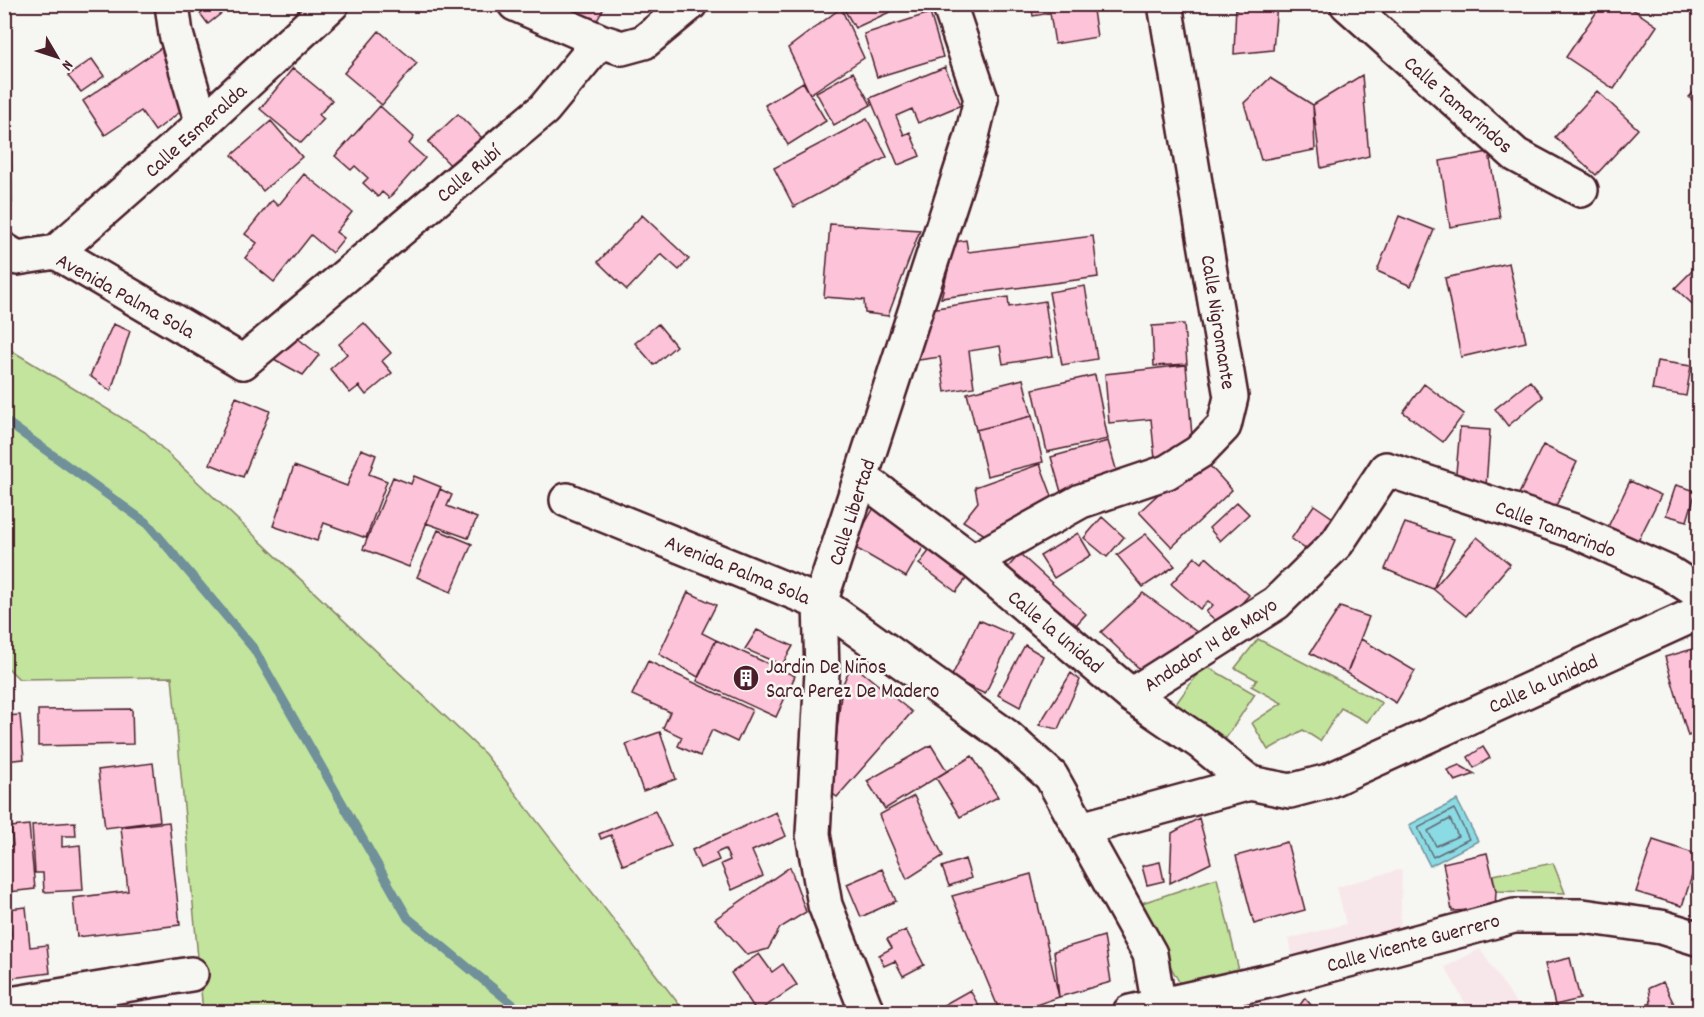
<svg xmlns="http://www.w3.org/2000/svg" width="1704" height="1017" font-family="Dekko,sans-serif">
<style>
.built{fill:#f8e7ea}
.green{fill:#c2e49d;stroke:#868264;stroke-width:1.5}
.water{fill:#8adbe4;stroke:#70909a;stroke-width:1.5}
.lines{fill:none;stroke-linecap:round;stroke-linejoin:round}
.shore{stroke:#646a75;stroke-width:1.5}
.stream{stroke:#70909a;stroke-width:9}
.building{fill:#fcc3d9;stroke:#4a1f2b;stroke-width:1.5}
.street-casing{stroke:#4a1f2b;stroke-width:38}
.secondary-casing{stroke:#4a1f2b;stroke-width:38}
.street{stroke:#f6f6f2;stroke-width:33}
.secondary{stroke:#f6f6f2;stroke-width:33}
.labels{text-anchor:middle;stroke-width:5;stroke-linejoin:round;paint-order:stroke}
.street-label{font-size:21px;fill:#4a1f2b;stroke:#f6f6f2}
.poi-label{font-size:21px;fill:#4a1f2b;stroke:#f6f6f2;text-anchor:start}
</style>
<rect width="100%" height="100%" fill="#f6f6f2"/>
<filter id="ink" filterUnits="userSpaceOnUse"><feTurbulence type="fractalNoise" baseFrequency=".0167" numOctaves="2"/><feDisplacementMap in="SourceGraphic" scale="12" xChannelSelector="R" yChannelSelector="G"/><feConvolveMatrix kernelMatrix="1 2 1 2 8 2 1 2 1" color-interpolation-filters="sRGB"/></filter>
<g filter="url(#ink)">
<!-- built -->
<path class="built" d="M1402,869L1400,936L1294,960L1288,939L1346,924L1337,887Z
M1480,949L1522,1012H1470L1445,967Z
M1453,1003L1464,1012H1434Z"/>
<!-- green -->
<path class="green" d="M4,346L145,432L485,754L685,1012H203L172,677L19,679L5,665Z
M1258,639L1382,703L1367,722L1341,708L1320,741L1303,730L1268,750L1252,723L1282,703L1251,686L1257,680L1235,668Z
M1204,665L1255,694L1226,738L1175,705Z
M1553,863L1565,893L1496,891L1493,875Z
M1217,878L1240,975L1182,987L1136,905Z"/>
<!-- water -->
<path class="water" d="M1457,800L1478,841L1430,866L1409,825Z"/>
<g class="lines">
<!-- shore -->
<path class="shore" d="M1454,809L1469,839L1433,857L1418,828Z
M1450,819L1458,836L1436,846L1428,831Z"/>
<!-- stream -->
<path class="stream" d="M4,420L148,524L254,649L408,918L522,1012"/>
</g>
<!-- building -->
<path class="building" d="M193,4H233L208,24Z
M558,4H606L594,26Z
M841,4H907L855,28Z
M1031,4H1092L1097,37L1055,44L1050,13L1033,16Z
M1236,4H1277L1273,50L1234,54Z
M1602,4H1625L1657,26L1614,89L1566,57Z
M841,8L864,58L810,94L788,48Z
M930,13L943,57L877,77L864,34Z
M379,31L417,63L382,105L344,73Z
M164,46L185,108L155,131L141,111L105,135L83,101Z
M92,59L104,76L81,92L68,76Z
M945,67L961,105L918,123L912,109L896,116L904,135L910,132L920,156L898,165L870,98Z
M293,68L332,100L319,115L324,119L301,143L260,109Z
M853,72L871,105L834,125L816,92Z
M1362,75L1369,156L1321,168L1313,105Z
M1270,78L1313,105L1315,150L1261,160L1244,103Z
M803,82L826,121L788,145L765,105Z
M1700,86V108L1689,97Z
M1597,91L1638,129L1596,175L1555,137Z
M380,106L414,137L409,144L425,158L389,198L382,192L378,197L363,183L368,178L355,166L351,170L335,156Z
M4,113L11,123L4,128Z
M458,114L484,140L455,170L428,142Z
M867,119L887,157L794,207L774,168Z
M271,121L302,157L263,191L232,155Z
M4,141H7V146L11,145L12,203L4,215Z
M1489,152L1500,218L1450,227L1440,161Z
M304,174L352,212L336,232L344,238L332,253L311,235L274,282L245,258L257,243L245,234L272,200L278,206Z
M642,215L689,259L679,270L661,254L627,290L598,262Z
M1399,216L1434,230L1411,286L1377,271Z
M830,224L920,230L888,316L865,313L864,300L824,297Z
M1093,236L1098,277L941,298L955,242L966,240L968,252Z
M1509,263L1526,342L1461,357L1445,278Z
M1700,263V311L1675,288Z
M1085,286L1097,359L1062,365L1049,292Z
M1008,297L1009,307L1045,301L1053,356L1003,364L1000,346L969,351L974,387L945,392L940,357L911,361L930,309Z
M364,323L391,353L382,361L392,373L366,395L359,386L350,393L330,369L347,354L339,344Z
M113,324L130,331L111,391L90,376Z
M658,324L676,346L654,365L635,343Z
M1184,324L1187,364L1154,366L1152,326Z
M296,337L319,355L303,375L272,358Z
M1657,361L1691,366L1686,396L1652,390Z
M1186,365L1192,436L1156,469L1151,419L1109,423L1105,374Z
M1095,375L1108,439L1047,452L1033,389Z
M1023,379L1032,416L976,430L967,393Z
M1530,381L1543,397L1508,426L1495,409Z
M1424,384L1464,414L1443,442L1403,412Z
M236,397L270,411L243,477L210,464Z
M1032,416L1043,462L987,476L976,430Z
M1460,428L1490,430L1486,486L1455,484Z
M1108,441L1120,483L1063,499L1051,457Z
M1543,445L1577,462L1552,514L1517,498Z
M361,449L376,455L369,474L387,481L366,538L324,523L317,541L273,526L294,466L347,486Z
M1200,455L1232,490L1172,547L1139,512Z
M1040,464L1052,496L1058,494L1063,508L1004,529L999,526L991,539L963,521L978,502L975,487Z
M414,476L441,487L409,567L363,549L393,477L411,484Z
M1630,481L1661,495L1636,545L1606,531Z
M1676,485L1696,491L1687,521L1666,515Z
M440,489L452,495L447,506L477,518L468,538L426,523Z
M1237,502L1249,514L1220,541L1209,528Z
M1314,505L1333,518L1310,552L1291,539Z
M875,506L929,537L906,577L852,546Z
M1102,517L1124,537L1107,557L1084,538Z
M1405,523L1454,539L1433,589L1385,569Z
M438,530L472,544L451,592L417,577Z
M1078,533L1091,555L1054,578L1040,556Z
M1146,534L1175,566L1143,587L1117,555Z
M940,537L976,566L956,592L919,564Z
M1477,537L1510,564L1466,616L1433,589Z
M1020,554L1086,614L1065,637L999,577Z
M1195,557L1202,563L1206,557L1249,595L1222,626L1206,612L1213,605L1208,601L1200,609L1171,584Z
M688,592L716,605L702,633L716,640L698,677L659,654Z
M1143,593L1201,635L1143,672L1101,632Z
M1340,607L1369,617L1347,673L1310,653Z
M979,620L1013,635L985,694L951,678Z
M757,630L793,646L782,665L745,649Z
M1361,639L1415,671L1396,703L1347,673Z
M716,640L795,676L776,717L697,681Z
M1025,645L1043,656L1020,707L998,695Z
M1700,647V732L1688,736L1665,657Z
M648,661L752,710L737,742L712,730L700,756L678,746L682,737L663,728L670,712L632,695Z
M852,664L912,712L837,797L830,792L842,686Z
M1071,673L1080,680L1058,729L1039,725Z
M132,709L133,744L38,746V710Z
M20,715L24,759L4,761V716Z
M660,732L676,779L643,791L626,744Z
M931,745L947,771L885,809L867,781Z
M1483,747L1490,758L1474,768L1468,757Z
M972,756L998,797L960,817L936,778Z
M153,763L160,821L105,828L98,770Z
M1459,765L1475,774L1455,781L1447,770Z
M914,796L943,856L907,879L879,815Z
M655,811L671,846L623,865L611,835L601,839L599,834Z
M776,812L786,836L752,851L763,876L732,890L721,864L730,860L725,849L716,853L719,860L700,868L692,850Z
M1199,818L1211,863L1170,883L1172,833Z
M75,822L76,836H62V847L80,845L83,890L44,892L43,873H35L32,825Z
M169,822L180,925L77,937L73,898L128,891L121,827Z
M29,825L35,889L9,892L4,848L13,846L11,827Z
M1653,840L1699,855L1682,906L1636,892Z
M1287,842L1305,910L1254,924L1236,856Z
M1487,853L1496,891L1495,909L1452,911L1443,863Z
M965,859L971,878L949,886L942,867Z
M1160,862L1164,881L1147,885L1142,866Z
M790,867L806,912L780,928L768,949L747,955L715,919Z
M4,868L7,894L4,895Z
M882,869L896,901L861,917L847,884Z
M1031,874L1059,997L1016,1012H1000L952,896Z
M26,907L30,947L47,945L50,973L4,979V936L11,935L8,909Z
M906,930L924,965L903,976L895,961L884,966L879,955L892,948L887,939Z
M1104,936L1111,982L1059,997L1054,951Z
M759,954L772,972L783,964L797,985L757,1012L731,973Z
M1570,958L1580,999L1555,1005L1545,964Z
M1663,982L1678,1012H1632L1651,1003L1649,988Z
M970,990L982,1012H931Z
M1305,998L1317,1012H1295Z
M1555,1005L1558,1012H1532Z"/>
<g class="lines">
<defs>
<path id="street" d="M172,4L176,34L202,124
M515,4L600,41
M949,4L981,99L971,140L820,603L1006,736L1051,776L1150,954L1159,1007L1164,1012
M1347,4L1516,155L1581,190
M56,252L202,124L332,4
M243,362L544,109L600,41L622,48L644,42L690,4
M862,478L973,561L1131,695L1200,742L1250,783
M973,561L1081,501L1167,472L1199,452L1224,426L1231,397L1165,4
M1131,695L1276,603L1337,543L1386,469L1577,532L1669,573L1700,593
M1081,829L1250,783L1290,791L1328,781L1700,612
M4,1005L191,974
M1130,1012L1273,980L1514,916H1583L1661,927L1700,939"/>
<path id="secondary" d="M4,250L17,258L56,252L243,362
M567,500L820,603L822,672L813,834L825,905L867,1012"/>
</defs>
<!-- street casing -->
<use href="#street" class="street-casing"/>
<!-- secondary casing -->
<use href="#secondary" class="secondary-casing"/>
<!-- street -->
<use href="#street" class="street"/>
<!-- secondary -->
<use href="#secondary" class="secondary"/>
</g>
</g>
<!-- icons -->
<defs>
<symbol id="building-disc" viewBox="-11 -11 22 22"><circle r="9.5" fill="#4a1f2b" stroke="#f6f6f2"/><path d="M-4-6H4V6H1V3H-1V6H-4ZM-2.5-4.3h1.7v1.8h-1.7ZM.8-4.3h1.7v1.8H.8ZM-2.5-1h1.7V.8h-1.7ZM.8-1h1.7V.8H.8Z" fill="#fff"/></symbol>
</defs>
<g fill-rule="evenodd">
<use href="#building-disc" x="731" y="663" width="30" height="30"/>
</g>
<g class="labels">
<!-- street labels -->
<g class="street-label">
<text transform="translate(1459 104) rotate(41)" y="7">Calle Tamarindos</text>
<text transform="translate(195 130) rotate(-42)" y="7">Calle Esmeralda</text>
<text transform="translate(468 173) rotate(-40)" y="7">Calle Rubí</text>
<text transform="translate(126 295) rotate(29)" y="7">Avenida Palma Sola</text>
<text transform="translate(1219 322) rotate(81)" y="7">Calle Nigromante</text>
<text transform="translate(851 512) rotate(-72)" y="7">Calle Libertad</text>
<text transform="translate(1556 528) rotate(21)" y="7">Calle Tamarindo</text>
<text transform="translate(738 569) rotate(22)" y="7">Avenida Palma Sola</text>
<text transform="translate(1056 631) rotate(40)" y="7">Calle la Unidad</text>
<text transform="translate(1210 644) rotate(-33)" y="7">Andador 14 de Mayo</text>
<text transform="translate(1543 683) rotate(-24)" y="7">Calle la Unidad</text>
<text transform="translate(1413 942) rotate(-15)" y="7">Calle Vicente Guerrero</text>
</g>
<!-- poi labels -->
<g class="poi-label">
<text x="766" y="673">Jardin De Niños<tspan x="766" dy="24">Sara Perez De Madero</tspan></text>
</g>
</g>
<!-- margin -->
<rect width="1704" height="1017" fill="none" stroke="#f6f6f2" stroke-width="24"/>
<rect x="12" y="12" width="1680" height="993" fill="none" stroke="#4a1f2b" stroke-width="2" filter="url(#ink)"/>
<!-- north arrow -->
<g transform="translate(57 57) rotate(129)" stroke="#f6f6f2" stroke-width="4.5" paint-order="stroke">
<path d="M0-4.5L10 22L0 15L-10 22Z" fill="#4a1f2b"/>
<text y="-9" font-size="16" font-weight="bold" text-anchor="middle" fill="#4a1f2b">N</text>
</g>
</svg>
